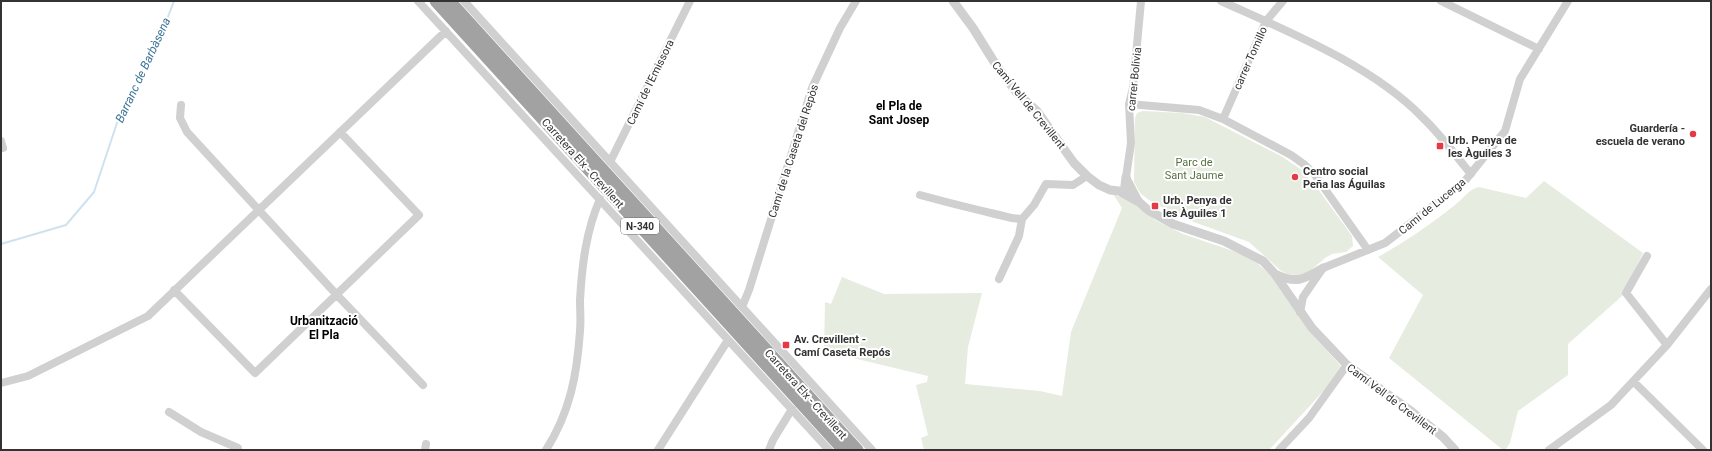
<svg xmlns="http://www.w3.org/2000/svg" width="1712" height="451" font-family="Roboto,sans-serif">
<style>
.green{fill:#e6ecdf}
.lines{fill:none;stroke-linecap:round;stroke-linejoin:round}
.stream{stroke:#cfe2ee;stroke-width:2}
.minor{stroke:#d0d0d0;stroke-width:8}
.tertiary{stroke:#d0d0d0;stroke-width:9}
.trunk{stroke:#a2a2a2;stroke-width:13}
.poi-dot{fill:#e63946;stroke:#fff;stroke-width:1.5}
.labels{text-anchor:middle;stroke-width:4;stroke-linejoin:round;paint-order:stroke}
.shield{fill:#fff;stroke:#707070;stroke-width:1}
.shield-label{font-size:10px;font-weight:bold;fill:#333}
.street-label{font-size:11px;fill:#333;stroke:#fff}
.poi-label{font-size:11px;font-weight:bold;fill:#333;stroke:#fff;text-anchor:start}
.park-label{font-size:11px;fill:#56703f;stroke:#fff}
.water-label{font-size:12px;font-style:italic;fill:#3f7597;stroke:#fff}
.neighbourhood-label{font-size:12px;font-weight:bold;fill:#000;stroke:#fff}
</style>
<rect width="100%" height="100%" fill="#fff"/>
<!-- green -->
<path class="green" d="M1143,111L1182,113L1205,117L1281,156L1299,168L1315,185L1352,236L1353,246L1346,252L1332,254L1325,258L1309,272L1297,275L1287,274L1280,270L1249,242L1180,217L1149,200L1140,193L1134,182L1135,118L1137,113Z
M1544,181L1643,253L1622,296L1568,344V375L1518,411L1510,443L1505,450H1503L1389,358L1423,295L1378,257C1405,242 1431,224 1455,205C1463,199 1469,189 1479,187L1526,198Z
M1113,194L1134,203L1155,220L1183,234L1236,252L1257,263L1269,274L1309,331L1340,365L1342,371L1269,450H924L921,438L928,435L916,385L927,382L928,376L824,351L825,302L831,304L842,277L884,294L982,293L968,347L965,384L1040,391L1062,396L1071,332L1122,208Z"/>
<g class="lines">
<!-- stream -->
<path class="stream" d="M1,244L66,225L94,192L119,117L164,27L174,1"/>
<!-- minor -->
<path class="minor" d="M418,1L829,450
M464,1L872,450
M1221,1C1287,31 1372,65 1423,118C1441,135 1455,155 1471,174
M1441,1L1539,49
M1129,104L1199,110L1223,119L1291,155L1305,165L1315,175L1368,250
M181,105L180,118L187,132L336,294L423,385
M1223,119L1266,21L1283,1
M1,141L3,148
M610,162L690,1
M920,195C945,202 970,208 995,214C1006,216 1010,219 1022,219L1034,205L1046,184L1073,185L1087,176
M1139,202L1126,177L1131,143L1129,104L1133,88L1141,1
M1647,256L1626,293L1667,345
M999,279L1019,236L1022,219
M174,290L255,373L419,215L340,132
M742,307L749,290L812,88L840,28L856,1
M1300,312L1303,297L1323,268L1385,243L1464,182L1505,131L1520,79L1568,1
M1634,382L1703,450
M1,383L28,376L148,316L446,31
M169,412L201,432L238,448V450
M425,450L426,444
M546,450C570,412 577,375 580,331C581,321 580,310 580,300C582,265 586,231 600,199
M658,450L728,340
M769,450L773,440L792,409
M1279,450L1309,418L1347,365
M1549,450L1611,405L1667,345L1711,289"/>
<!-- tertiary -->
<path class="tertiary" d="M953,1L973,28L996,65L1017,93L1037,111L1074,163L1087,176L1099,185L1110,190L1119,191L1139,202L1148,210L1173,224L1224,241L1263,261L1274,273L1312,328L1347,365L1412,412L1443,437L1455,450
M1124,194L1126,177
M1275,274C1296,284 1303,280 1323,268"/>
<!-- trunk -->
<path class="trunk" d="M436,1L844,450
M449,1L857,450"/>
</g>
<!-- markers -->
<g class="poi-dot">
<circle cx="1693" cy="134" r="4"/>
<rect x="1436" y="142" width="8" height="8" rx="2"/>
<circle cx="1295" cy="177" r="4"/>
<rect x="1151" y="202" width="8" height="8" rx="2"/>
<rect x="782" y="341" width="8" height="8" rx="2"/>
</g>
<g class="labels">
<!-- shield labels -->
<rect class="shield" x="621" y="218" width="38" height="16" rx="3"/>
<g class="shield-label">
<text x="640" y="230">N-340</text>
</g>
<!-- street labels -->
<g class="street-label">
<text transform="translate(1250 58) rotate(-66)" y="4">carrer Tomillo</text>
<text transform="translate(1134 79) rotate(-84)" y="4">carrer Bolivia</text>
<text transform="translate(650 82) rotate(-64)" y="4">Camí de l'Emissora</text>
<text transform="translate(1029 105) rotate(51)" y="4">Camí Vell de Crevillent</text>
<text transform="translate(793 151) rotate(-72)" y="4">Camí de la Caseta del Repòs</text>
<text transform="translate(583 163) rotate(48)" y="4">Carretera Elx - Crevillent</text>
<text transform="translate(1432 206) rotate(-39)" y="4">Camí de Lucerga</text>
<text transform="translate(806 394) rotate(48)" y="4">Carretera Elx - Crevillent</text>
<text transform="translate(1392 399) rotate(37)" y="4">Camí Vell de Crevillent</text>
</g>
<!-- poi labels -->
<g class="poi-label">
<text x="1685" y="132" text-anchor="end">Guardería -<tspan x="1685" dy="13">escuela de verano</tspan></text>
<text x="1448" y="144">Urb. Penya de<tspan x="1448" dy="13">les Àguiles 3</tspan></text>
<text x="1303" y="175">Centro social<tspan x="1303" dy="13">Peña las Águilas</tspan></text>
<text x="1163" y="204">Urb. Penya de<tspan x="1163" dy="13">les Àguiles 1</tspan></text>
<text x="794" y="343">Av. Crevillent -<tspan x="794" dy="13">Camí Caseta Repós</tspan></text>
</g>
<!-- park labels -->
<g class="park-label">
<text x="1194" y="166">Parc de<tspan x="1194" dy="13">Sant Jaume</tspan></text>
</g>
<!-- water labels -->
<g class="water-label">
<text transform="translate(143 70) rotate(-65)" y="4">Barranc de Barbàsena</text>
</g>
<!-- neighbourhood labels -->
<g class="neighbourhood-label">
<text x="899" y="110">el Pla de<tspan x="899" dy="14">Sant Josep</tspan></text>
<text x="324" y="325">Urbanització<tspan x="324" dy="14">El Pla</tspan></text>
</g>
</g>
<!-- border -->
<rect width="1712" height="451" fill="none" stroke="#333333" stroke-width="4"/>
</svg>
